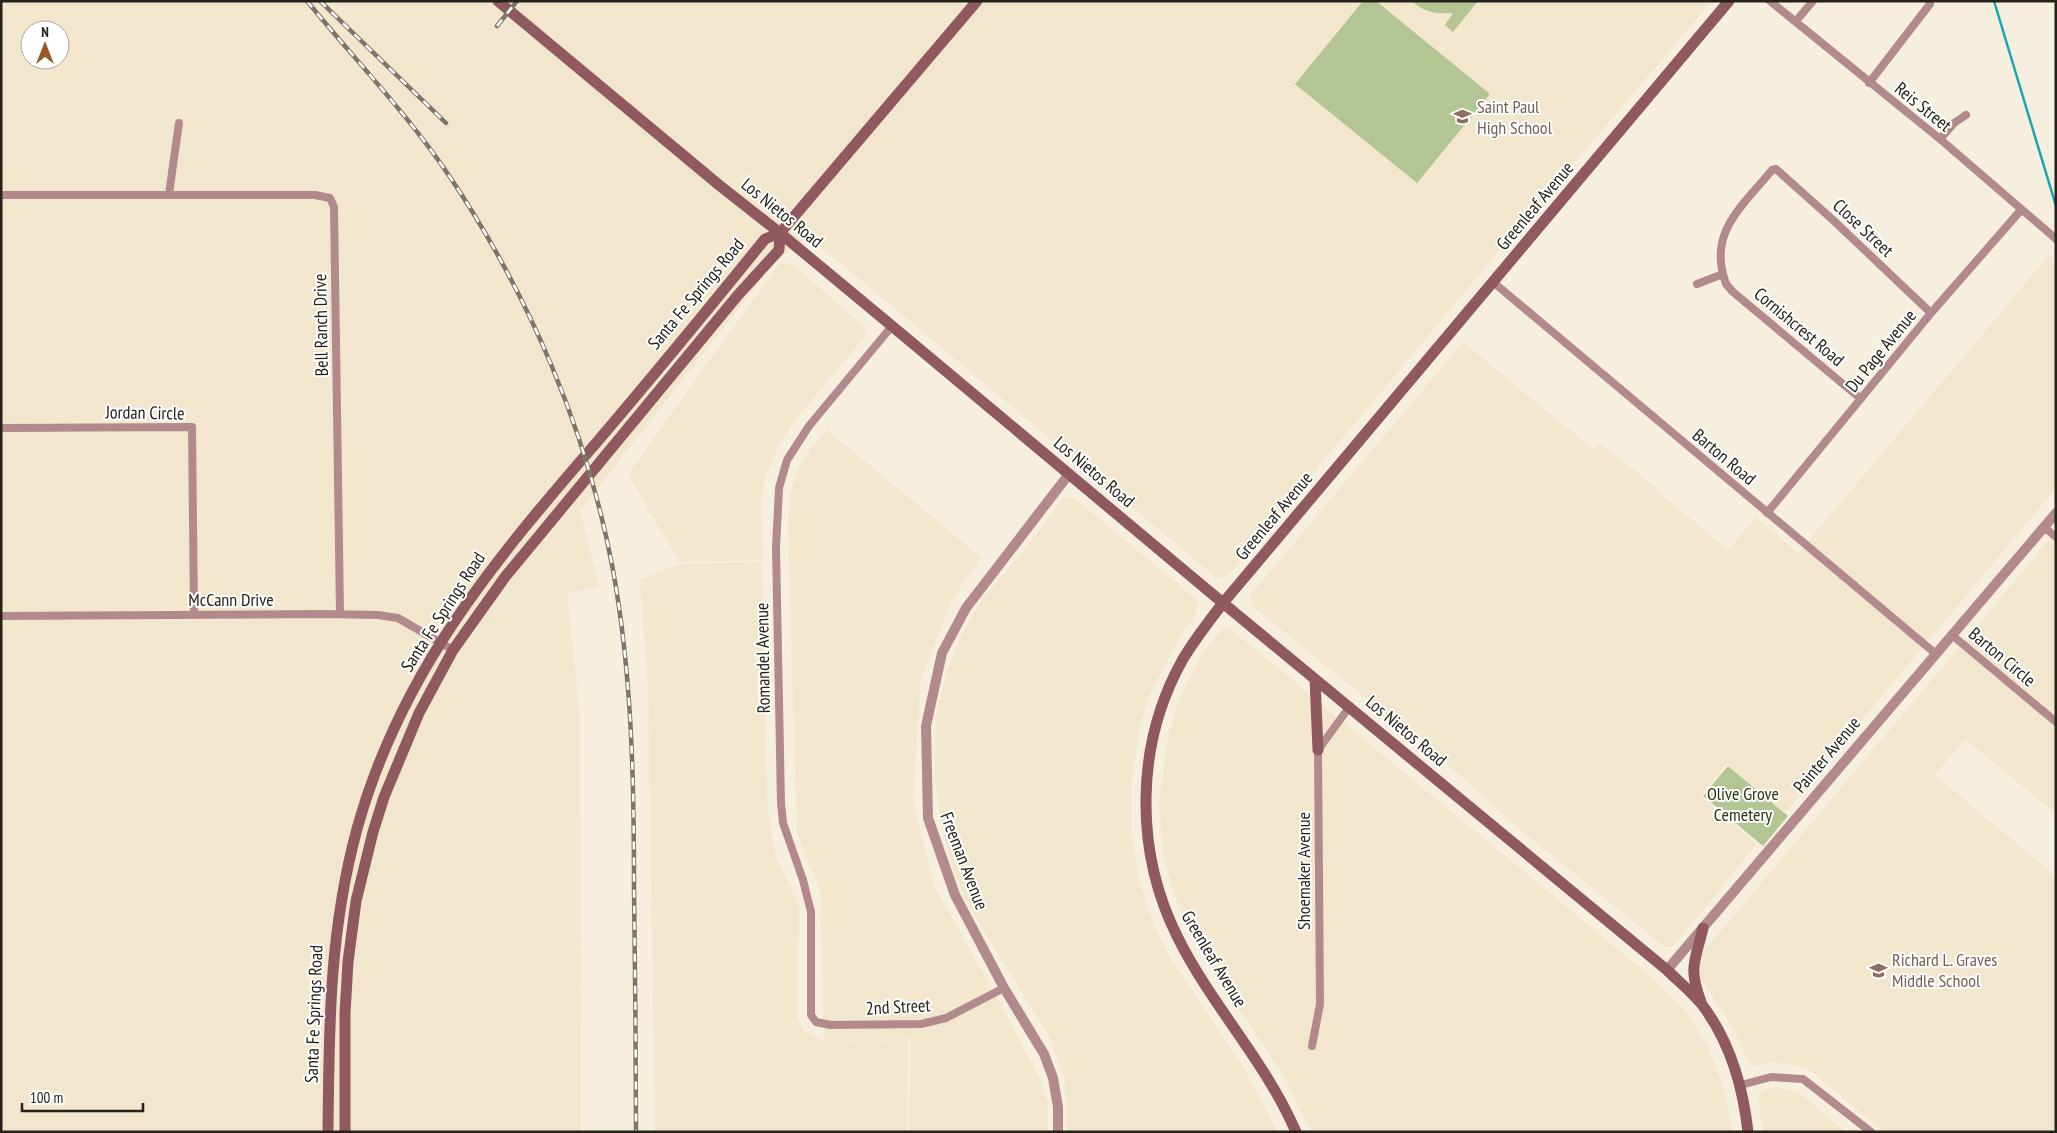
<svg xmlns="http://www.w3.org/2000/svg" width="2057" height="1133" font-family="'PT Sans Narrow',sans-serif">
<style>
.built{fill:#f2e7cd;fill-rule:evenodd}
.green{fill:#b2c592}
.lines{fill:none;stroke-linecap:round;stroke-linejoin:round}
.stream{stroke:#1ba5b4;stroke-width:2.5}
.minor{stroke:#b28a8d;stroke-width:8}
.tertiary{stroke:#b28a8d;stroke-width:10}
.secondary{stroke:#90595f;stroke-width:11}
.rail-casing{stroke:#7b766a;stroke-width:4.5}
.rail{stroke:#fff;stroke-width:2.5;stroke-dasharray:8;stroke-linecap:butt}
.labels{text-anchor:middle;stroke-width:4;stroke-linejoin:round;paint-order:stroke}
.education-label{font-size:18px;fill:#785e54;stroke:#fff;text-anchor:start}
.street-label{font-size:18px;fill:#25221b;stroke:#fff}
.park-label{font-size:18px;fill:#2a3513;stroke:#fff}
</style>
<rect width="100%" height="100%" fill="#f7efdd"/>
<!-- built -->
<path class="built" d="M1,1H1712L1488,264L1227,576L1217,578L809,237L776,261L580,511L599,587L567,593L580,715L581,1132H1ZM30,30H60V60H30Z
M2050,254L2056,269V488L1785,812L1727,764L1700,796L1757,844L1676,943L1670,947H1665L1512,823L1453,769L1252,606L1251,594L1463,342L1593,449L1599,443L1656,487L1655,489L1728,550L1756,517L1798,553Z
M791,263L865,327L866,335L791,425L776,452L766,476L761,499L763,560L679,562L628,474L779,264Z
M827,430L981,557L952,600L921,679L913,800L934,886L1003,1008L1041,1081L1048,1103V1132H909L911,1039L831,1041L908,1040L907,1132H655L648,692L640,579L679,564L762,562L767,801L775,855L799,905L797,1018L805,1032L824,1041L820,890L797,833L788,526L791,491L800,464L813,445Z
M1073,497L1198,601L1196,615L1183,632L1149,695L1140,726L1131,784V828L1138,876L1153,923L1173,962L1244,1068L1278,1132H1067L1065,1081L1049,1036L971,910L953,871L940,819L935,773L936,714L946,674L963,632L982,600L1029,544L1063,498Z
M2056,532V814L1965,739L1935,775L1962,797L1960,801L1962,798L2056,876V1132H1884L1811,1071L1794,1065L1772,1062L1753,1066L1751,1063L1747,1059L1733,1028L1700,977L1699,964L1703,952Z
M1224,628L1233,631L1296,683L1643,970L1677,1002L1690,1018L1708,1046L1725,1092L1732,1132H1311L1282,1073L1206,960L1187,925L1173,891L1163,854L1159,804L1167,741L1174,715L1181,695L1203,652Z
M1778,1087L1801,1094L1846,1132H1763L1758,1098L1760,1093L1765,1090Z"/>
<!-- green -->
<path class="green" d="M1363,1H1376L1490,94L1417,183L1295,84Z
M1412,1H1478L1453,32L1445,25L1453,13C1438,14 1424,13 1412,1Z
M1728,766L1788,816L1763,846L1703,796Z"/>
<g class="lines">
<!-- stream -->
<path class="stream" d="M1994,1L2056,206"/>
<!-- minor -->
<path class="minor" d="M1770,1L1940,139L2056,239
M1796,21L1813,1
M1869,83L1930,4L1929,1
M1940,139L1954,123L1966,115
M169,194L179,123
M1,195H315L330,198L334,207L340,614
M1723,274C1711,229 1746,202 1772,170L1776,169L1833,220L1931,313
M1493,282L1936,654
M1697,284L1723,274L1726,284L1733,292L1861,399
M892,326L809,426L787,460L779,488L776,548L781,803L783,823L803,880L811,912V1015L816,1022L831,1025L921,1024L946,1018L1004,988
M1,428L192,427L194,615
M1767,513L1931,313L2021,210
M2044,527L2056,537
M1,616L324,614L378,615L398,618L453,650
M1952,635L2056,722
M1312,1046L1320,1004L1318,750L1350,706
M1741,1085L1771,1077L1803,1079L1871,1132"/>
<!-- tertiary -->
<path class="tertiary" d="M1667,970L2056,513
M1058,1132V1107L1053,1078L1044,1054L1004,988L955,895L928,818L926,726L942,653L966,608L1069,474"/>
<!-- secondary -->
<path class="secondary" d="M498,1L719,185L780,233L892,326L1223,603L1667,970C1679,982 1693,993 1703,1006C1730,1042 1743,1087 1748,1132
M1315,679L1318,750
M1701,1002C1688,967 1695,962 1703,928
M328,1132C329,1027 329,932 357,829C400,673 493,562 597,442C654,375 710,307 765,239L780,233L977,1
M345,1132V1013L348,962L356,901L373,832L384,797L419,713L453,650L505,577L738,295L779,250L780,233
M1296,1132C1266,1062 1212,1006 1178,938C1134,851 1135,744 1183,659C1195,639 1209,621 1223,603L1729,1"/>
<defs>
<path id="rail" d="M307,1C355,60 407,113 450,177C529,295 587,430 613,570C632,675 634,780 634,887C635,969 636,1050 636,1132
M320,1L446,123
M497,26L517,1"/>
</defs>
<!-- rail casing -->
<use href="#rail" class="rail-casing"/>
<!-- rail -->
<use href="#rail" class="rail"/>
</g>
<!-- icons -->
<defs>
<symbol id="school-bare" viewBox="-9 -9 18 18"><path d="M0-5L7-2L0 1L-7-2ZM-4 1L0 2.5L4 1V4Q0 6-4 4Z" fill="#8d6e63" stroke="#fff" stroke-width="2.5" paint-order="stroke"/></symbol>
</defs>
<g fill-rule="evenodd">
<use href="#school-bare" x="1450" y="104" width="25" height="25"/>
<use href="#school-bare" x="1866" y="958" width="25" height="25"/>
</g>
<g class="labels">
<!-- education labels -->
<g class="education-label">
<text x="1477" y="113">Saint Paul<tspan x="1477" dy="21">High School</tspan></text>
<text x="1892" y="966">Richard L. Graves<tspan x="1892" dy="21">Middle School</tspan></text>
</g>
<!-- street labels -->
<g class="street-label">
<text transform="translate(1923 107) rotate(39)" y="6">Reis Street</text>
<text transform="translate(1535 206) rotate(-50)" y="6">Greenleaf Avenue</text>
<text transform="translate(782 213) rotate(39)" y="6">Los Nietos Road</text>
<text transform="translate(1863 228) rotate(43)" y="6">Close Street</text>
<text transform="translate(696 294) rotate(-50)" y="6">Santa Fe Springs Road</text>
<text transform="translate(321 325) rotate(-91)" y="6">Bell Ranch Drive</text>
<text transform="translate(1799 327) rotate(40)" y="6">Cornishcrest Road</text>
<text transform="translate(1881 351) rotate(-51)" y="6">Du Page Avenue</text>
<text transform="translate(145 413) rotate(1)" y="6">Jordan Circle</text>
<text transform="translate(1724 457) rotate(40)" y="6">Barton Road</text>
<text transform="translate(1094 472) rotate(40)" y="6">Los Nietos Road</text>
<text transform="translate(1274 516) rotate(-50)" y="6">Greenleaf Avenue</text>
<text x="231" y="606">McCann Drive</text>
<text transform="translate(443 612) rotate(-57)" y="6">Santa Fe Springs Road</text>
<text transform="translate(2002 657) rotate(40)" y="6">Barton Circle</text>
<text transform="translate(763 658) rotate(-91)" y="6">Romandel Avenue</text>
<text transform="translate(1406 731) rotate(40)" y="6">Los Nietos Road</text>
<text transform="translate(1827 755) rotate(-50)" y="6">Painter Avenue</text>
<text transform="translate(964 861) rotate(69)" y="6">Freeman Avenue</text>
<text transform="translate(1304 871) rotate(-90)" y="6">Shoemaker Avenue</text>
<text transform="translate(1214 959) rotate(59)" y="6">Greenleaf Avenue</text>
<text transform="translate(898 1007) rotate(-3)" y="6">2nd Street</text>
<text transform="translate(314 1014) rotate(-88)" y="6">Santa Fe Springs Road</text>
</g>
<!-- park labels -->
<g class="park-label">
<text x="1743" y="800">Olive Grove<tspan x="1743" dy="21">Cemetery</tspan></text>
</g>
</g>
<!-- border -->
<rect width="2057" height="1133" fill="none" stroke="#25221b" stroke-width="5"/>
<!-- north arrow -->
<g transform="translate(45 45)"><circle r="24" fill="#ffffff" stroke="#a8a7a4"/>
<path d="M0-4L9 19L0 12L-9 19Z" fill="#9a5825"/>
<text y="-8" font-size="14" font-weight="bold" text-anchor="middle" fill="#25221b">N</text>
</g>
<!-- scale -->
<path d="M22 1103v8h121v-8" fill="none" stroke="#25221b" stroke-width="2.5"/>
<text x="30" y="1103" font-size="15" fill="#25221b" stroke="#ffffff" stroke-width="4" paint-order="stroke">100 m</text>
</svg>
